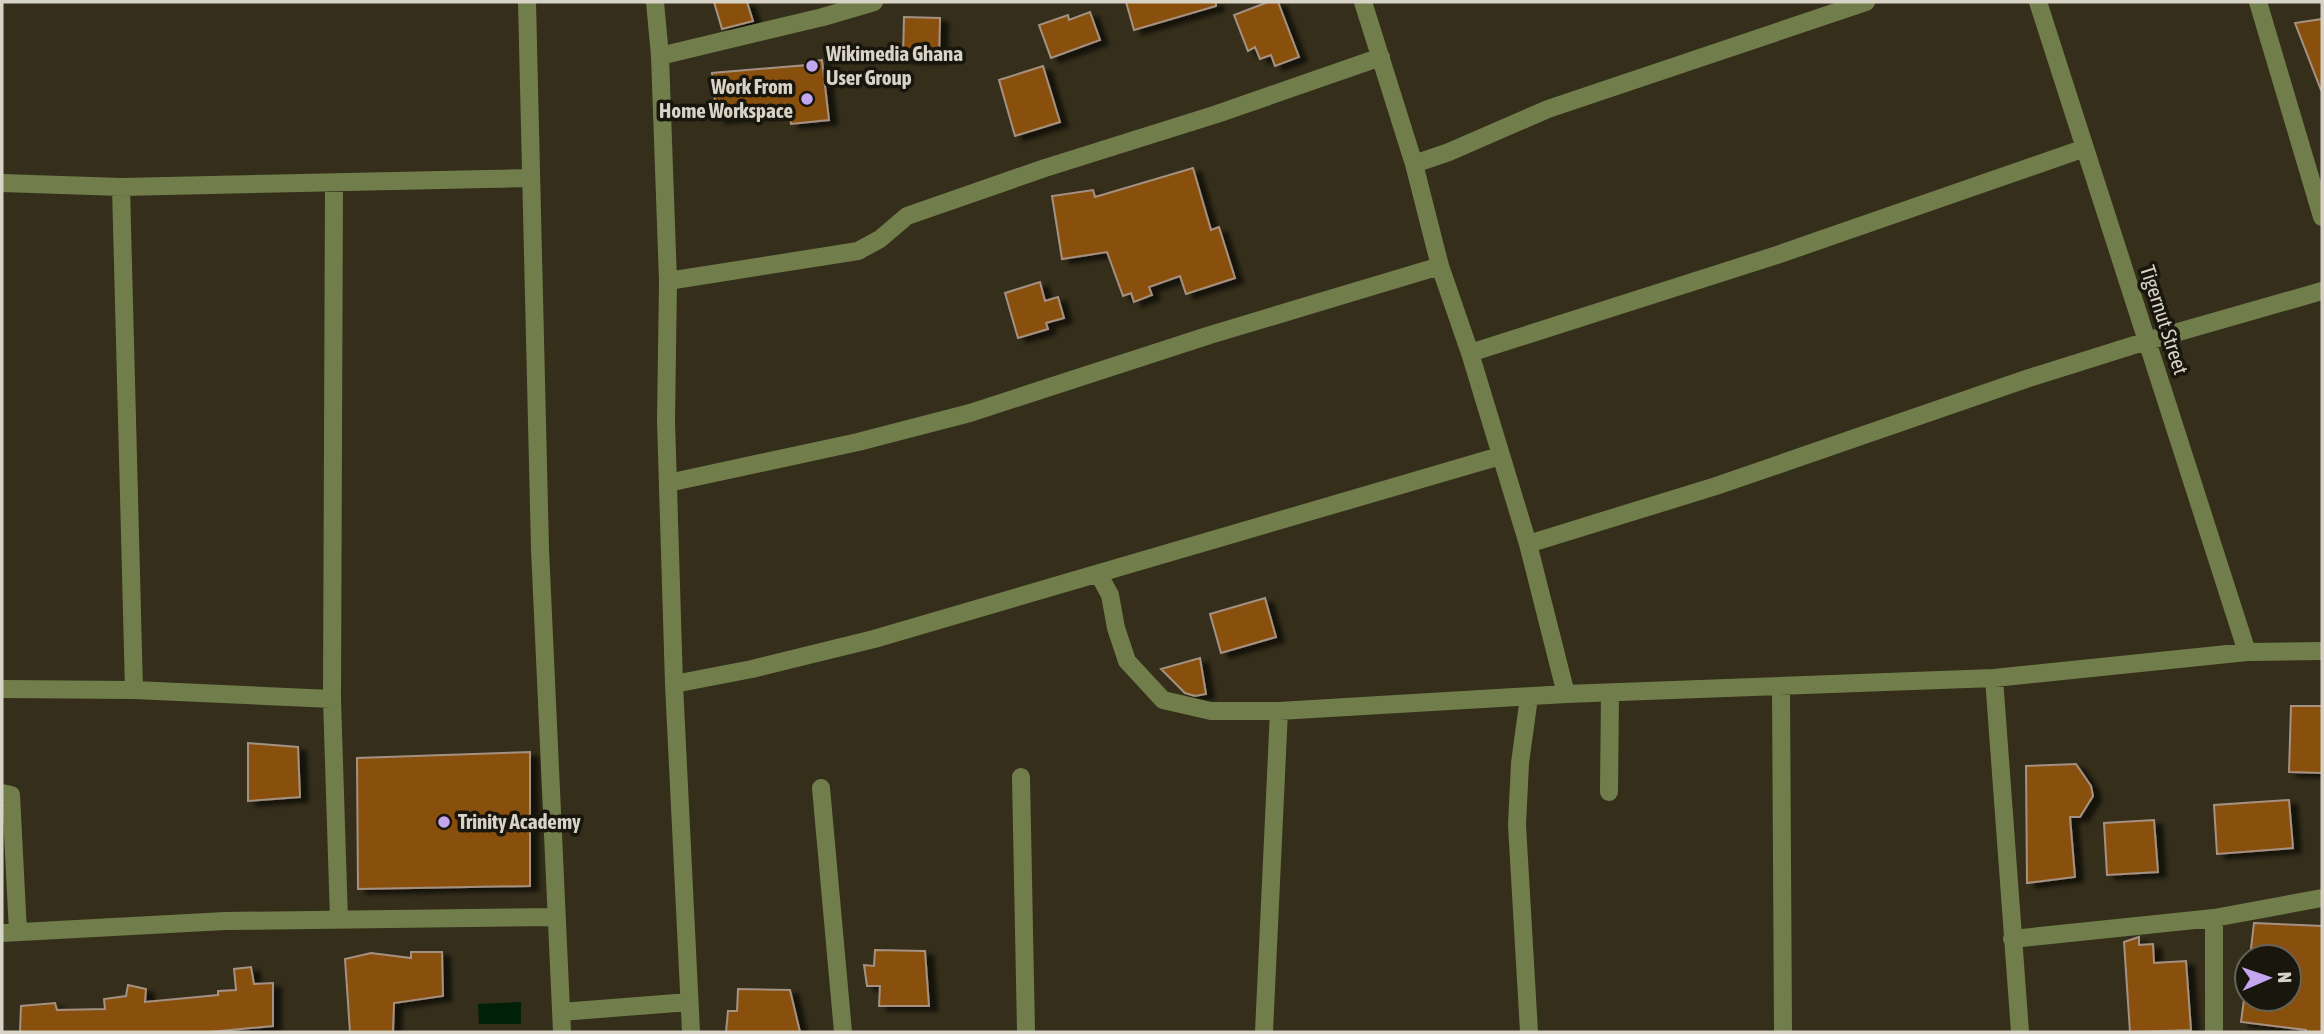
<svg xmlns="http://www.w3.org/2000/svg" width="2324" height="1034" font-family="'Asap Condensed',sans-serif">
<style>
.water{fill:#002108}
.building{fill:#894f0f;stroke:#a59181;stroke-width:2;filter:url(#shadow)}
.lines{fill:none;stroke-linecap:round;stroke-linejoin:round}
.minor{stroke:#717e4b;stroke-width:18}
.poi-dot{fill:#c5a7f1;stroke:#19160e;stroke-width:2.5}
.labels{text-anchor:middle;stroke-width:7;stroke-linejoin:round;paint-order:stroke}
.poi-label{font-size:21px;font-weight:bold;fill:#d7d3c7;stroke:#19160e;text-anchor:start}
.street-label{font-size:21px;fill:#d7d3c7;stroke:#19160e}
</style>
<defs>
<filter id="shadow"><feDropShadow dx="8" dy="4.5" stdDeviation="2" flood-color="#0009"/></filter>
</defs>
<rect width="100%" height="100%" fill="#342e1a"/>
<!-- water -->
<path class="water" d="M521,1002V1024H479L478,1004Z"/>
<!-- building -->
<path class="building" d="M714,2H747L753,21L722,29Z
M1126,2H1216V6L1134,30Z
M1268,2H1278L1299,57L1275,66L1271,55L1260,59L1255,47L1248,51L1234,15Z
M1090,12L1100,40L1051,58L1039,25L1068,15L1069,20Z
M904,17L940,18L939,59L903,58Z
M2322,19V90H2321L2295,23Z
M822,60L829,120L791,124L789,111L717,119L712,73L807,65L806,62Z
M1043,66L1060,122L1015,136L999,80Z
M1193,168L1211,230L1219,227L1235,278L1186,294L1180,276L1149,287L1152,295L1134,302L1131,293L1123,296L1107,252L1062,259L1052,196L1093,190L1095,197Z
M1040,282L1045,301L1058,297L1064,318L1046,323L1048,329L1018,338L1005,293Z
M1265,598L1276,637L1221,653L1210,614Z
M1200,658L1206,694L1195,696L1185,693L1161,669Z
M2291,706H2322V773L2289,772Z
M248,743L298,747L300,797L248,801Z
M530,752V886L358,889L357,758Z
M2076,764L2091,786L2093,796L2080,817H2070L2075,877L2027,883L2026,766Z
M2289,800L2293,848L2217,854L2214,805Z
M2154,820L2158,872L2107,875L2104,823Z
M2254,923L2322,926V1032H2306V1030L2241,1022L2244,999H2289V957H2250Z
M2139,937V945L2153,944L2154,963L2186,961L2191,1030L2130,1032L2124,942Z
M875,950L925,951L929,1006H879L880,986H867L864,965L874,966Z
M411,952H442L443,996L394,1003L393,1032H350L345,959L371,953L411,958Z
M251,967L254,984L273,983V1026L210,1032H20L21,1006L55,1003L57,1010L105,1009L104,999L126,996L128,985L146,989L145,1002L218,995V991L236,990L234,969Z
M738,989L790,990L800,1032H726L728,1011H737Z"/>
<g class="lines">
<!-- minor -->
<path class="minor" d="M527,2L540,549L562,1032
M655,2L660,56L668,281L666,421L674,684L691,1032
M1363,2L1414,164L1440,266L1470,353L1528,544L1566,694
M2038,2L2247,652
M2258,2L2322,217
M660,56L823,17L874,2
M1414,164L1449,152L1548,109L1866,2
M2,183L121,187L530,178
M334,184L332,699L339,920
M121,187L134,690
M668,281L858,251L880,239L907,216L1045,168L1217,114L1381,57
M1470,353L1777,255L2085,148
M668,483L858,442L970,413L1210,335L1440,266
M1528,544L1716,486L2029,378L2147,341L2322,291
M1099,575L1110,595L1116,628L1127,661L1163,700L1211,711H1279L1566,694L1994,678L2247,652L2322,651
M1994,678L2020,1032
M674,684L752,669L874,639L1500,456
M1781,687L1783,1032
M2,689L134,690L332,699
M1529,697L1520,763L1517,825L1529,1032
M1021,777L1026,1032
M821,788L843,1032
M1609,792L1610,693
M2,793L11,795L18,932
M2,933L225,921L556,917
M2012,939L2214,918L2322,898
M561,1012L689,1002
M1264,1032L1279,711
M2214,1032V918"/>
</g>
<!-- markers -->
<g class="poi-dot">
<circle cx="812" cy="66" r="7"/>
<circle cx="807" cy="99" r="7"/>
<circle cx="444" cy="822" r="7"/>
</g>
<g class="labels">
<!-- poi labels -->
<g class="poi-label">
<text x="826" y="61">Wikimedia Ghana<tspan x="826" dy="24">User Group</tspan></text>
<text x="793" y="94" text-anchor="end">Work From<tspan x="793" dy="24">Home Workspace</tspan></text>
<text x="458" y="829">Trinity Academy</text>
</g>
<!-- street labels -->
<g class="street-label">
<text transform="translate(2164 320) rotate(72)" y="7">Tigernut Street</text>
</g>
</g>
<!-- border -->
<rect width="2324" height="1034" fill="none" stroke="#d7d3c7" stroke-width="7"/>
<!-- north arrow -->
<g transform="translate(2268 978) rotate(88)"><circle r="33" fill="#19160e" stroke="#656258" stroke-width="2"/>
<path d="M0-5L12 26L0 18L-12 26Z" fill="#c5a7f1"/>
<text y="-10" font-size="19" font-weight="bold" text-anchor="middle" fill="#d7d3c7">N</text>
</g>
</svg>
